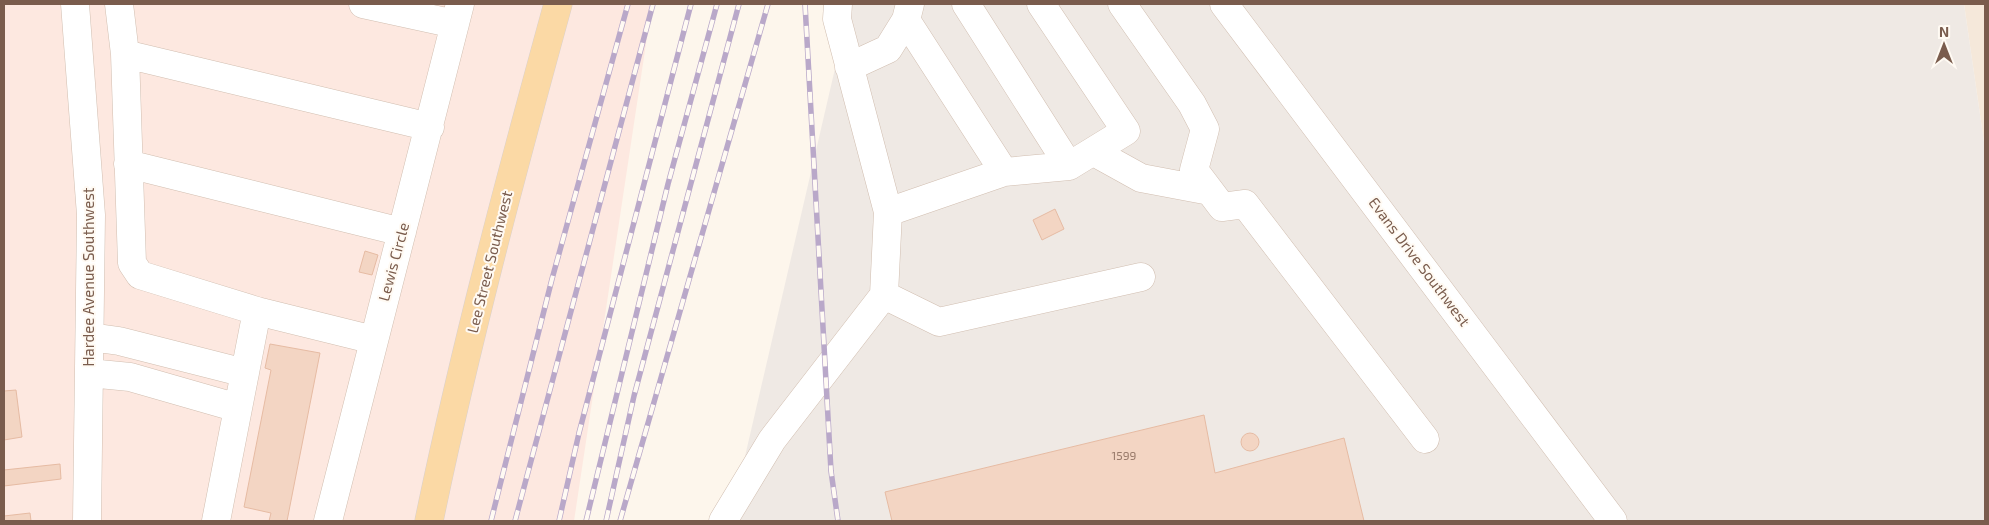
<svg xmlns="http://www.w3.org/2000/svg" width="1989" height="525" font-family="'Exo 2',sans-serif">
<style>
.residential{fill:#f5e8da}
.commercial{fill:#fde8e0}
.industrial{fill:#efe9e4}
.building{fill:#f3d5c3;stroke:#e6bba3}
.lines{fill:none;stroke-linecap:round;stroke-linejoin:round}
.minor-casing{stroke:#d1beb0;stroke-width:29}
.major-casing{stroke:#dad1cd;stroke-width:29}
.minor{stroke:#fff;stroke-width:28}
.major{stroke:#fbd9a5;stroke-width:28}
.rail-casing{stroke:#b9a8c9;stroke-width:5.5}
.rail{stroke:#fffaf3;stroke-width:4;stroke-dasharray:11;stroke-linecap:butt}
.labels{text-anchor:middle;stroke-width:4;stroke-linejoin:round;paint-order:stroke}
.number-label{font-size:12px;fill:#987a6a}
.street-label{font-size:15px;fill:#7a5c4d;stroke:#fffaf3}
</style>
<rect width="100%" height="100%" fill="#fdf6ec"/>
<!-- residential -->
<path class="residential" d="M1964,4H1985V149Z"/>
<!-- commercial -->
<path class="commercial" d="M4,4H652L574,521H4Z"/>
<!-- industrial -->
<path class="industrial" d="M850,4H1964L1985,149V521H730Z"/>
<!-- building -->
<path class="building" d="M1055,209L1064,229L1042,240L1033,220Z
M365,251L378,255L372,275L359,272Z
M270,344L320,353L287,521H269L271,513L244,507L271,370L265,368Z
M16,390L22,437L4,440V391Z
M1204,415L1215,473L1344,438L1364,521H892L885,492Z
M1241 442a9 9 0 1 1 18 0a9 9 0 1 1-18 0Z
M60,464L61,479L4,486V470Z
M30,513L31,521H4V516Z"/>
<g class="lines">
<defs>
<path id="minor" d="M75,4L91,215L87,521
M119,4L125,54L132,263L140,275L257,311L216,521
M363,4L455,24
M966,4L1069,166
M1122,4L1192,104L1205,129L1194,170L1222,207L1245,204L1425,439
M1224,4L1613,521
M906,20L1004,172
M125,54L430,127
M849,67L888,49L906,20L910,4
M1094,152L1141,178L1210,191
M128,164L402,232
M888,212L1004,172L1069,166L1126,131L1041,4
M884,295L939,322L1141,277
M257,311L374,340
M90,337L119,341L245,373
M89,373L130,377L238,408
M328,521L460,4
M723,521L772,440L884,295L888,212L837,19L838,4"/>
<path id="major" d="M429,521C465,347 511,175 558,4"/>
</defs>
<!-- minor casing -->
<use href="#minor" class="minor-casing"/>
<!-- major casing -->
<use href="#major" class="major-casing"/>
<!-- minor -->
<use href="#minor" class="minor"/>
<!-- major -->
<use href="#major" class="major"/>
<defs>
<path id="rail" d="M805,4L831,471L838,521
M491,521L552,279L628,4
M515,521L653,4
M559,521L579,433L691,4
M586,521L668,184L717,4
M606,521L634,396L739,4
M620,521L768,4"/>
</defs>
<!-- rail casing -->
<use href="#rail" class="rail-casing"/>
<!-- rail -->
<use href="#rail" class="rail"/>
</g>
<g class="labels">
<!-- number labels -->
<g class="number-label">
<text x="1124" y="460">1599</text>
</g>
<!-- street labels -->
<g class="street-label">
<text transform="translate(394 262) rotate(-75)" y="5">Lewis Circle</text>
<text transform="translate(490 262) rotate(-76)" y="5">Lee Street Southwest</text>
<text transform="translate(1419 262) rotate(53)" y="5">Evans Drive Southwest</text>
<text transform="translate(89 277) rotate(-90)" y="5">Hardee Avenue Southwest</text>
</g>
</g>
<!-- border -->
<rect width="1989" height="525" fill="none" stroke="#7a5c4d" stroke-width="10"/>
<!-- north arrow -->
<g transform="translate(1944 45)" stroke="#fffaf3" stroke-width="4" paint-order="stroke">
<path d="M0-4L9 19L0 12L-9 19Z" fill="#7a5c4d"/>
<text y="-8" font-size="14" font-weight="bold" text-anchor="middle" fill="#7a5c4d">N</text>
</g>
</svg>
